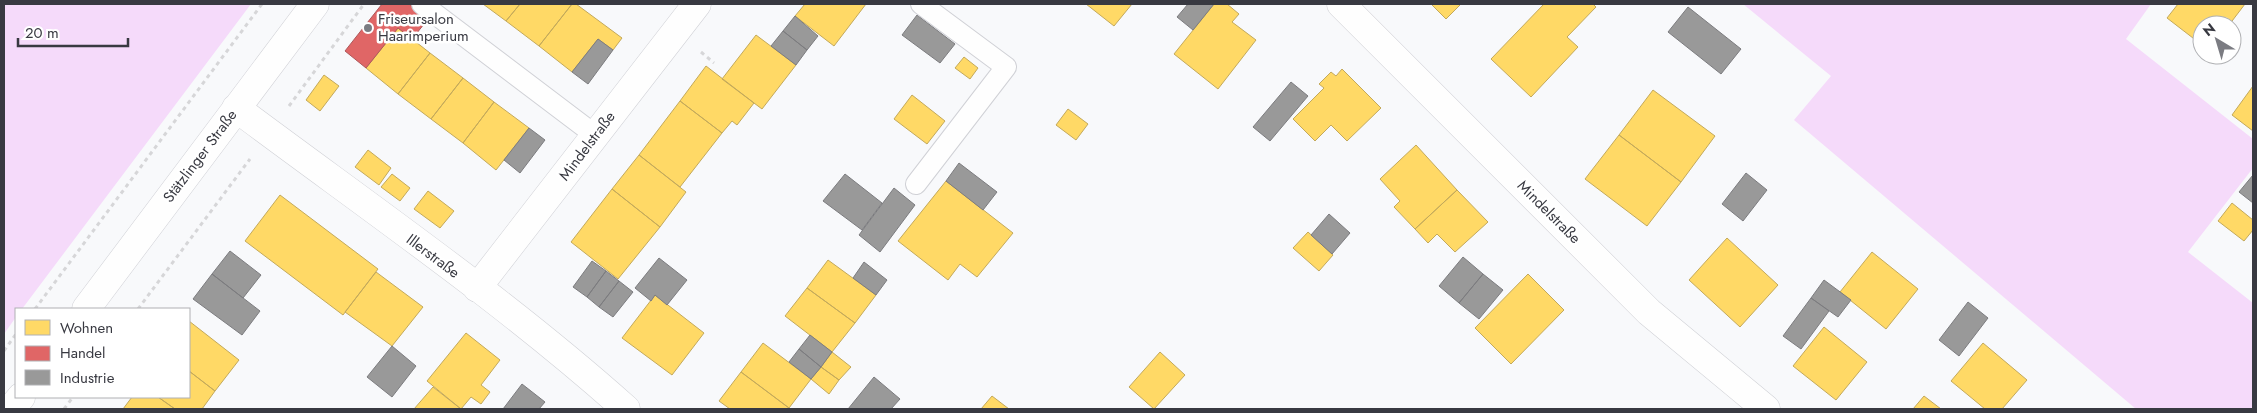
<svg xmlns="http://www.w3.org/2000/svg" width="2257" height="413" font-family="Jost,sans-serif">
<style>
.green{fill:#f5dafa}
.homes{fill:#ffd966;stroke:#c3a95b}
.shops{fill:#e06666;stroke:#ae585b}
.industry{fill:#999;stroke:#7c7c7f}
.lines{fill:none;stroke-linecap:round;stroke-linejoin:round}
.lane-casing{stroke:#d0d1d6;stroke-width:22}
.street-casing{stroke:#d0d1d6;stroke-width:29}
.path{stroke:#d6d6d8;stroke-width:3;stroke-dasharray:4 4;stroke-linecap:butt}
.lane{stroke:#fefefe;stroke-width:20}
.street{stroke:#fefefe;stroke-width:28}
.poi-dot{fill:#7b7c82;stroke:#fff;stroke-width:2}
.labels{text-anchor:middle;stroke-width:5;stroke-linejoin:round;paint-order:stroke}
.poi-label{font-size:15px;fill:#383941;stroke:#fff;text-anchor:start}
.street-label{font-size:15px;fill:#383941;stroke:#fff}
</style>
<rect width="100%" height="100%" fill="#f8f9fb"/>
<!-- green -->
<path class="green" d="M4,4H251L22,309H16V317L4,334Z
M1743,4H2151L2126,39L2253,139V168L2188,252L2253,303V409H2136L1794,120L1831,76Z"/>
<!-- homes -->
<path class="homes" d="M483,4H520L506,21Z
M520,4H572L539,46L506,21Z
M572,4H576L622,38L613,50L598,39L572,72L539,46Z
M805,4H866L834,46L795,16Z
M1086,4H1132L1114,26Z
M1214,4H1227L1239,14L1232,22L1256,40L1218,89L1174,54Z
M1431,4H1461L1446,19Z
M1544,4H1593L1596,7L1567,37L1578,47L1531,97L1491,59Z
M2178,4H2245L2229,25H2202V45L2167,18Z
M398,28L430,53L398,94L366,68Z
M756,35L796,65L762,109L722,79Z
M430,53L463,78L431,119L398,94Z
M964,57L978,68L970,79L955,68Z
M706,66L754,103L737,125L732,121L722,133L680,101Z
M1342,69L1381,108L1347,141L1331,125L1315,141L1293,119L1324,88L1319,84L1331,72L1336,76Z
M324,75L339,86L320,111L306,100Z
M463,78L494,102L463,143L431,119Z
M2253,86V131L2232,115Z
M1653,90L1715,136L1681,182L1619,135Z
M912,95L945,121L927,144L894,119Z
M680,101L722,133L680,187L639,155Z
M494,102L529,128L496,170L463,143Z
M1068,109L1088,124L1076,140L1056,125Z
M1619,135L1681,182L1647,226L1585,179Z
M1416,145L1457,190L1415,229L1394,207L1400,201L1380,179Z
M368,150L391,168L379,185L355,167Z
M639,155L686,192L660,227L612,189Z
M392,174L410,188L400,201L381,187Z
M946,181L1013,233L977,277L960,264L948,280L898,241Z
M612,189L660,227L618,279L571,242Z
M1457,190L1488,222L1455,252L1437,234L1428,243L1415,229Z
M428,191L454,211L440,228L414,209Z
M280,195L378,269L343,315L245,241Z
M2232,203L2253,220V230L2244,241L2218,221Z
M1308,232L1333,255L1319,271L1293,248Z
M1727,238L1778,285L1740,327L1689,280Z
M1872,252L1918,289L1886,329L1840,292Z
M828,260L876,295L855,323L807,288Z
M376,272L423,307L392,346L345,312Z
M1528,274L1564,310L1511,364L1475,328Z
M807,288L855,323L832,352L785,316Z
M655,295L704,333L672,375L622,338Z
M189,321L239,360L215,391L189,371Z
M1824,327L1867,362L1836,400L1793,366Z
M466,333L500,360L481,385L490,392L481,404L471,397L461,409L427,381Z
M763,343L811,379L789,408L741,372Z
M1983,343L2027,380L2002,409H1985L1951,381Z
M832,352L851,367L839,380L821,367Z
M1160,352L1185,375L1154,409L1129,387Z
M821,367L839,380L829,394L811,379Z
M189,371L215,391L202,409H175L158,397H189Z
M741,372L789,408L788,409H730L719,401Z
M433,387L461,409H414Z
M992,396L1009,409H981Z
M1924,396L1941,409H1913Z
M132,397H158L175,409H123Z"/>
<!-- shops -->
<path class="shops" d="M382,4H409L429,18L412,39L398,28L366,68L345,51Z"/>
<!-- industry -->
<path class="industry" d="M1188,4H1214L1193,30L1177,17Z
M1688,7L1741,49L1721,74L1668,32Z
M917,15L955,44L940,63L902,35Z
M795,16L818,36L807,50L783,31Z
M783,31L807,50L796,65L771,46Z
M598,39L613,50L588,84L572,72Z
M1291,82L1308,96L1270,141L1253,127Z
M529,128L545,140L520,173L504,160Z
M959,163L997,192L983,210L946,181Z
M1746,173L1767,190L1743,221L1722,204Z
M845,174L882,203L862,230L823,201Z
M2253,175V203L2239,192Z
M894,188L915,205L880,252L859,235Z
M1329,214L1350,233L1332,254L1311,235Z
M230,251L261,275L243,298L212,274Z
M1463,257L1483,274L1459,303L1439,286Z
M659,258L687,280L667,305L655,295L651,301L635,288Z
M592,261L606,271L587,297L573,287Z
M864,262L887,280L876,295L853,278Z
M606,271L619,281L599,307L587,297Z
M212,274L260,311L242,335L193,299Z
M1483,274L1503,290L1479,319L1459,303Z
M1824,280L1851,300L1838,317L1811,298Z
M619,281L633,292L613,317L599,307Z
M1811,298L1829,311L1801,349L1783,336Z
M1968,302L1988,318L1959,356L1939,340Z
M810,335L832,352L821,367L799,349Z
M392,346L416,366L392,397L367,377Z
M799,349L821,367L811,379L789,362Z
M874,377L900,399L891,409H848Z
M522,384L545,402L539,409H503Z"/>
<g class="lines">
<defs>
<path id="lane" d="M422,4L595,135
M916,184L1006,67L921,4"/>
<path id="street" d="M1341,4L1649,312L1766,409
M236,108C367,206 504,300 626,409
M477,288L697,4
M86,309L315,4
M11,409L21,397"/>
</defs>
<!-- lane casing -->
<use href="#lane" class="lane-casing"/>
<!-- street casing -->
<use href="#street" class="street-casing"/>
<!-- path -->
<path class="path" d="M701,52L714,63
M289,106L364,4
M35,309L262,4
M138,309L250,159
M4,351L16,334
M64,409L73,397"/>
<!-- lane -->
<use href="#lane" class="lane"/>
<!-- street -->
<use href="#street" class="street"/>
</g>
<!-- markers -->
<circle class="poi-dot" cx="368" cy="28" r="5"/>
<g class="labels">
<!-- poi labels -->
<g class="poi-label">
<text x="378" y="24">Friseursalon<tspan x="378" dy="17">Haarimperium</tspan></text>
</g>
<!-- street labels -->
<g class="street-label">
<text transform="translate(587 146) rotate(-53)" y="5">Mindelstraße</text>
<text transform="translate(200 156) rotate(-53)" y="5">Stätzlinger Straße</text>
<text transform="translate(1549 212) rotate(45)" y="5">Mindelstraße</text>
<text transform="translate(433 256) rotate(37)" y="5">Illerstraße</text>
</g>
</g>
<!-- border -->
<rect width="2257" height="413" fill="none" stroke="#383941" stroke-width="10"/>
<!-- legend -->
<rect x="15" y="308" width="175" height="90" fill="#ffffff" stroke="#afb0b3"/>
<rect x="25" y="320" width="25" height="15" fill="#ffd966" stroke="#afb0b3"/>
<text x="60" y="333" font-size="15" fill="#383941">Wohnen</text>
<rect x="25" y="346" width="25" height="15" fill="#e06666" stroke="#afb0b3"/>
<text x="60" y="358" font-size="15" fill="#383941">Handel</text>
<rect x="25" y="370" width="25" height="15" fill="#999999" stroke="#afb0b3"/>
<text x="60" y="383" font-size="15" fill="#383941">Industrie</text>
<!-- north arrow -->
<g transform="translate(2217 40) rotate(322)"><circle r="24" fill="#ffffff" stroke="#afb0b3"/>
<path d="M0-4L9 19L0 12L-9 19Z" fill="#7b7c82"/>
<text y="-8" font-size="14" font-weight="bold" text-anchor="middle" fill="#383941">N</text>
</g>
<!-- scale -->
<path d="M18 38v8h110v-8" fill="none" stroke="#383941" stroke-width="2.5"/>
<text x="25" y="38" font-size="15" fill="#383941" stroke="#ffffff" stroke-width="4" paint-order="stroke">20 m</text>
</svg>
